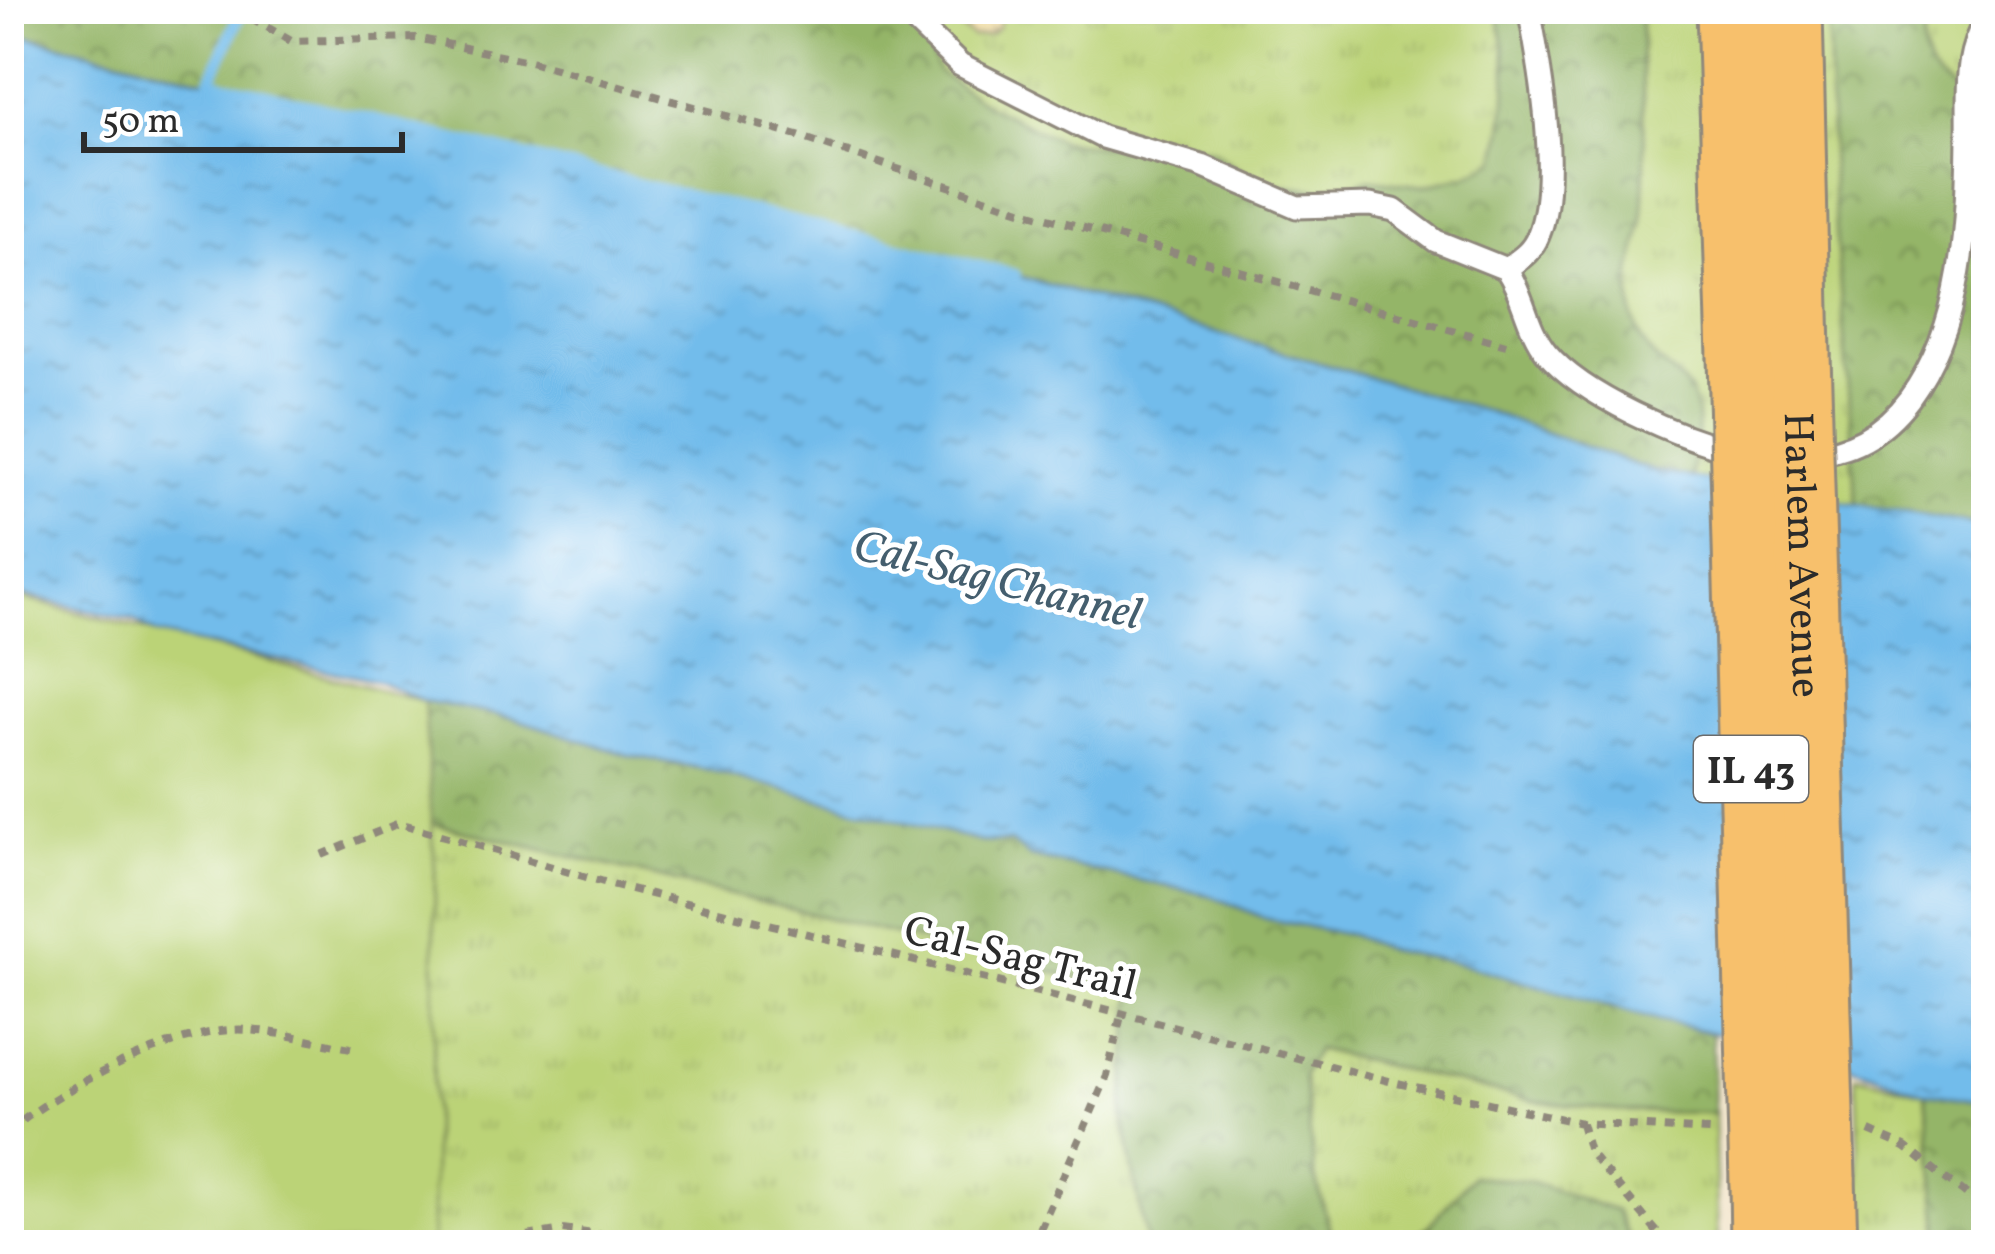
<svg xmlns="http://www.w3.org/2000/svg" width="1995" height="1254" font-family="Vollkorn,serif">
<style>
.grass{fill:url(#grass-tufts);stroke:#737f51;stroke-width:3}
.forest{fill:url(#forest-crowns);stroke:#60704a;stroke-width:3}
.sand{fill:url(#sand-dots);stroke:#8c8264;stroke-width:3}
.park{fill:#bbd377;stroke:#737f51;stroke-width:3}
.water{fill:url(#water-ripples);stroke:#4e748b;stroke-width:3}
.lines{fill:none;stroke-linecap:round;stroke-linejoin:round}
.stream{stroke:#72bceb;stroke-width:12}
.lane-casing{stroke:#8f887c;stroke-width:27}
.primary-casing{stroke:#8f887c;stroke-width:69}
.path{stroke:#8f887c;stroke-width:8;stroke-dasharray:9 9;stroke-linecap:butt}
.lane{stroke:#fff;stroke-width:21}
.primary{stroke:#f7c06c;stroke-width:63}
.primary-bridge-casing{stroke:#8f887c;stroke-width:69;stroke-linecap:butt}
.primary-bridge{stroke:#f7c06c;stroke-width:63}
.labels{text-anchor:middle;stroke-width:10;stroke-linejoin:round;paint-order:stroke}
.shield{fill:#fff;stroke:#6b6b6b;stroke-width:3}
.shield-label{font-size:39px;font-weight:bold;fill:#2b2b2b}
.street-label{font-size:42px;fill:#2b2b2b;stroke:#fff}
.water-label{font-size:45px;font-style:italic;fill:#445e6e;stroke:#fff}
</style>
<defs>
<pattern id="grass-tufts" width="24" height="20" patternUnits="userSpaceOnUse" patternTransform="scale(3)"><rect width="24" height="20" fill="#bbd377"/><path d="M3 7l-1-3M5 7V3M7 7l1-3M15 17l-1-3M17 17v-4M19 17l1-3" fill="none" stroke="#a1b567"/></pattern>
<pattern id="forest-crowns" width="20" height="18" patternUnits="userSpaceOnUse" patternTransform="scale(3)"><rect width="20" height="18" fill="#94b568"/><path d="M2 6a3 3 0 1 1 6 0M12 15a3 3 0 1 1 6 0" fill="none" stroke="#799356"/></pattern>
<pattern id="sand-dots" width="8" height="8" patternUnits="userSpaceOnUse" patternTransform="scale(3)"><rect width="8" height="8" fill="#eeda9e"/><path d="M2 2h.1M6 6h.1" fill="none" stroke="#cb8" stroke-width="1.8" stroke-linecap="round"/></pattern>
<pattern id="water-ripples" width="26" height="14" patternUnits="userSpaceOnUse" patternTransform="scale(3)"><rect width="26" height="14" fill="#72bceb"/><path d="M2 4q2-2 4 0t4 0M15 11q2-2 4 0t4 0" fill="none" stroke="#5e99bf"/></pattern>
</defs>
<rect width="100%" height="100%" fill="#fff"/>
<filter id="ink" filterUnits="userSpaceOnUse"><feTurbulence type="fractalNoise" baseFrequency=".00833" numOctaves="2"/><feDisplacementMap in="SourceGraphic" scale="24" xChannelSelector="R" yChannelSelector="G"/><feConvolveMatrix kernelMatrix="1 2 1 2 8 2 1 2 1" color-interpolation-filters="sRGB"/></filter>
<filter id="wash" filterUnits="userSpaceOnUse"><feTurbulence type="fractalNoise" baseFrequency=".004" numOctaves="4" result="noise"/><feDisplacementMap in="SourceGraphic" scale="48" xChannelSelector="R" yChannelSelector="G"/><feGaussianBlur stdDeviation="2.7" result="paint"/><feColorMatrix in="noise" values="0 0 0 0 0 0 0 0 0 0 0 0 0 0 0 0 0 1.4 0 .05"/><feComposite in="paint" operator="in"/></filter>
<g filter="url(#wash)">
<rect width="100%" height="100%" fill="#f3e6cd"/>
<!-- grass -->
<path class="grass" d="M9,9H1986V526L1652,471L1486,411L1015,275L9,32Z
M431,823L1133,991L1123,1115L1147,1245H432Z
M1317,1049L1534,1101L1619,1111L1714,1113L1718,1245H1632L1615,1211L1472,1176C1415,1242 1423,1245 1334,1245L1314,1172L1303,1073Z
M1856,1075L1926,1092L1941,1245H1861Z"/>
<!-- forest -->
<path class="forest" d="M9,9H912L939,73L987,105L1060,141L1097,146L1171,140L1212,150L1259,183L1334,191L1370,179L1423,186L1468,175L1497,160C1509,108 1511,61 1496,9H1641C1640,78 1649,152 1642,221C1638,254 1626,276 1632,311C1646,394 1721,351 1690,478L1652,471L1486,411L1015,275L9,32Z
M1828,9H1927C1916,71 1932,83 1986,107V526L1857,505L1832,186Z
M424,701L513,718L628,755L710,770L981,842H1010L1031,857L1209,895L1267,919L1351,935L1388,950L1456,962L1712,1034L1714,1113L1619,1111L1534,1101L1317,1049L1303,1073L1314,1172L1334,1245H1147L1123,1115L1133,991L431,823Z
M1926,1092L1986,1102V1245H1941Z
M1472,1176L1529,1181L1616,1211L1632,1245H1402L1427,1228Z"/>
<!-- sand -->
<path class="sand" d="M951,9H1002L998,28L990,35L973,38L960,28Z"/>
<!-- park -->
<path class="park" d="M9,595L424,701L435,871L432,1245H9Z"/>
<!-- water -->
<path class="water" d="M9,32L1015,275L1486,411L1652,471L1986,526V1102L1926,1092L1851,1066L1646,1017L1456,962L1388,950L1351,935L1267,919L1209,895L1031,857L1010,842H981L710,770L628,755L513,718L424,701L380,682L157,634L134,621L9,592Z"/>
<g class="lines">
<!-- stream -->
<path class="stream" d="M242,9L210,81L1015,275"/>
</g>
</g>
<g filter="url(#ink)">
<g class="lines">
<defs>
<path id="lane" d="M902,9L960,65L1102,137L1202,166L1297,207L1370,205L1394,210L1436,241L1506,269C1524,294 1526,327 1546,352C1583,397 1681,438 1736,452
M1506,269C1520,259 1532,252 1538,236C1561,182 1540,66 1529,9
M1808,454C1851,452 1884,432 1909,399C1964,325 1967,223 1968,134C1969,90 1963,58 1986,19"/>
<path id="primary" d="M1729,9L1740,356
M1790,9L1798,354
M1823,1178L1825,1245
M1762,1182L1763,1245"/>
</defs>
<!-- lane casing -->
<use href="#lane" class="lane-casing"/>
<!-- primary casing -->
<use href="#primary" class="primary-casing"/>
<!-- path -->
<path class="path" d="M236,9L291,41L416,38L534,62L798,136L1027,212L1506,345
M322,855L399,823L611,884L1397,1083L1581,1123L1709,1131
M1581,1123L1589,1152L1668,1245
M1869,1131L1905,1147L1986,1210
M9,1132C56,1089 184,1024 248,1030C282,1032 317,1042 351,1048
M474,1245L562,1230L683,1245
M1033,1245L1107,1076L1122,1011"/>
<!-- lane -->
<use href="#lane" class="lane"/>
<!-- primary -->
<use href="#primary" class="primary"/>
<defs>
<g id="primary-bridge">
<path id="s1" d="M1798,354L1823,1178"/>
<path d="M1740,356L1762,1182"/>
</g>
</defs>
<!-- primary-bridge casing -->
<use href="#primary-bridge" class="primary-bridge-casing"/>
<!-- primary-bridge -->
<use href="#primary-bridge" class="primary-bridge"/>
</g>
</g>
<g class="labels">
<!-- shield labels -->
<rect class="shield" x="1694" y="736" width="114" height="66" rx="9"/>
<g class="shield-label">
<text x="1751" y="783">IL 43</text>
</g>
<!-- street labels -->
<g class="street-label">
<text dy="15" stroke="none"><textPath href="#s1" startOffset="201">Harlem Avenue</textPath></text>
<text transform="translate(1021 956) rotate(14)" y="15">Cal-Sag Trail</text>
</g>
<!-- water labels -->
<g class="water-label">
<text transform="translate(998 578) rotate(14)" y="16">Cal-Sag Channel</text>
</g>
</g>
<!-- margin -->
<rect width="1995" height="1254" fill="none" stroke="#fff" stroke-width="48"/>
<!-- scale -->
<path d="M84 132v18h318v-18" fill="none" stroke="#2b2b2b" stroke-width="6"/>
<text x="102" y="132" font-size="36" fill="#2b2b2b" stroke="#ffffff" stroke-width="9" paint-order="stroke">50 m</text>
</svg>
